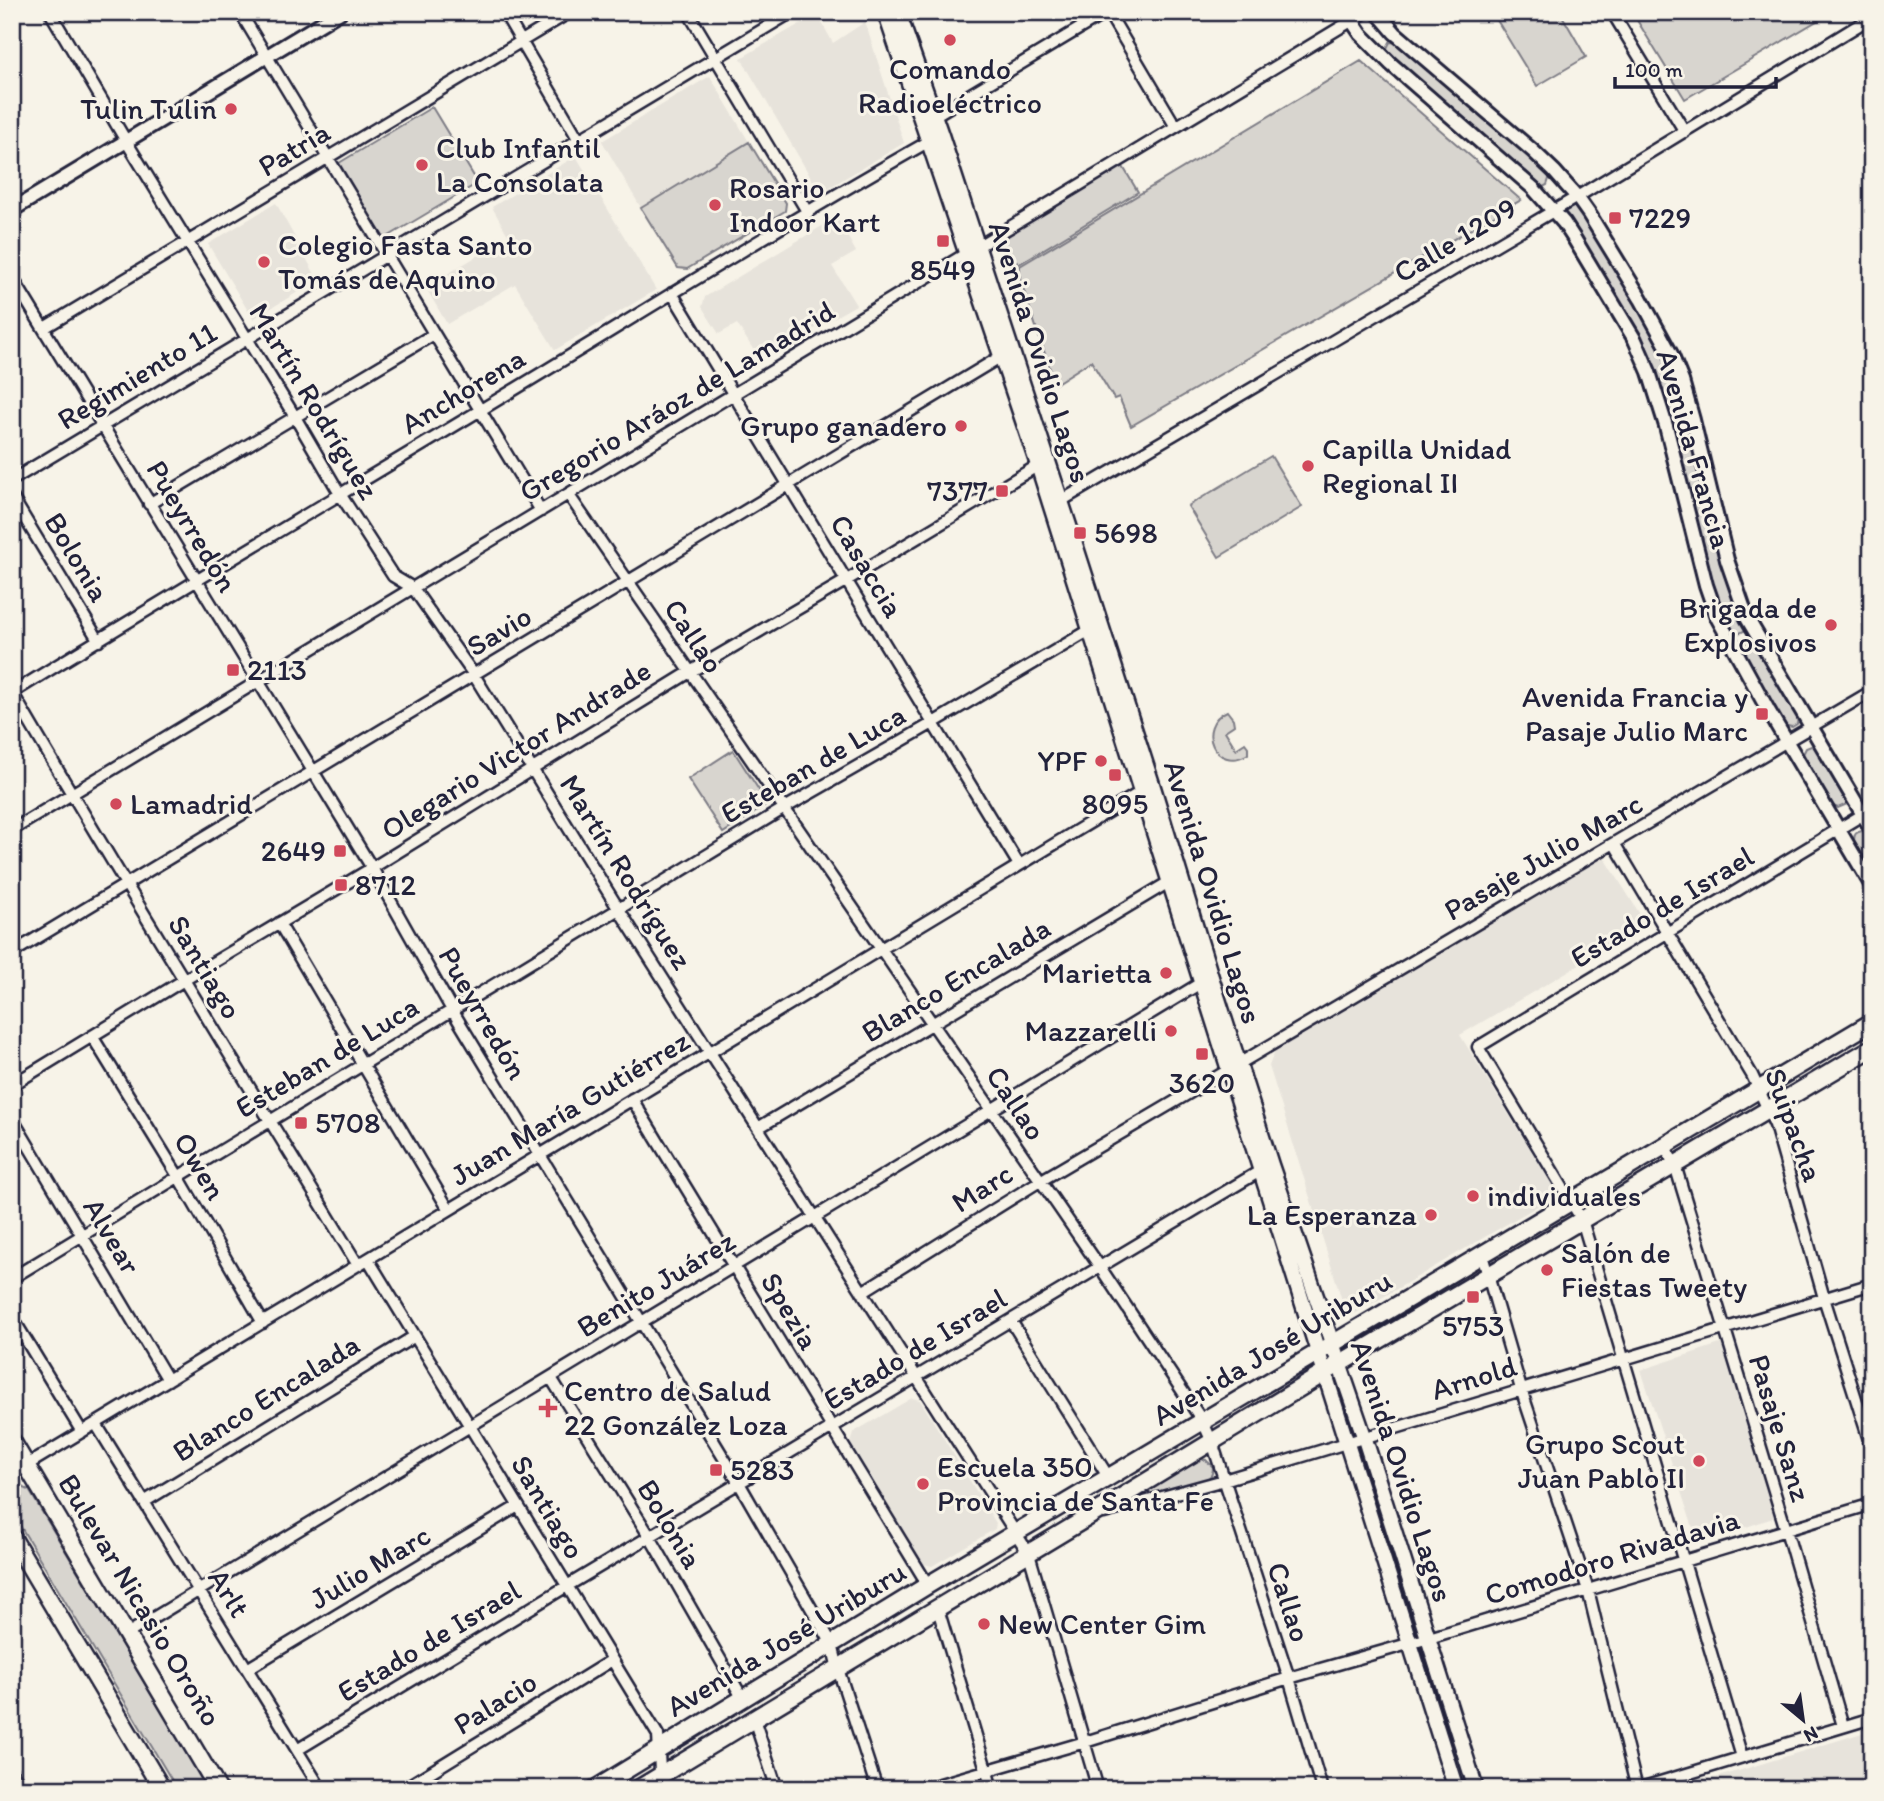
<svg xmlns="http://www.w3.org/2000/svg" width="1884" height="1801" font-family="Itim,sans-serif">
<style>
.built{fill:#e7e3db}
.green{fill:#d8d5cf;stroke:#7d7c85;stroke-width:2}
.lines{fill:none;stroke-linecap:round;stroke-linejoin:round}
.minor-casing{stroke:#22223b;stroke-width:15}
.tertiary-casing{stroke:#22223b;stroke-width:18}
.secondary-casing{stroke:#22223b;stroke-width:19}
.primary-casing{stroke:#22223b;stroke-width:21}
.minor{stroke:#f7f3e8;stroke-width:10}
.tertiary{stroke:#f7f3e8;stroke-width:12}
.secondary{stroke:#f7f3e8;stroke-width:14}
.primary{stroke:#f7f3e8;stroke-width:16}
.poi-dot{fill:#d1495b;stroke:#f7f3e8;stroke-width:2.5}
.labels{text-anchor:middle;stroke-width:6;stroke-linejoin:round;paint-order:stroke}
.poi-label{font-size:30px;fill:#22223b;stroke:#f7f3e8;text-anchor:start}
.street-label{font-size:30px;fill:#22223b;stroke:#f7f3e8}
</style>
<rect width="100%" height="100%" fill="#f7f3e8"/>
<filter id="ink" filterUnits="userSpaceOnUse"><feTurbulence type="fractalNoise" baseFrequency=".0143" numOctaves="2"/><feDisplacementMap in="SourceGraphic" scale="14" xChannelSelector="R" yChannelSelector="G"/><feConvolveMatrix kernelMatrix="1 2 1 2 8 2 1 2 1" color-interpolation-filters="sRGB"/></filter>
<g filter="url(#ink)">
<!-- built -->
<path class="built" d="M817,14L833,43L865,22L904,143L820,193L741,58Z
M710,76L749,142L641,208L602,141Z
M576,156L656,290L555,350L515,284L447,324L422,281L435,273L439,279L509,237L492,207Z
M276,203L318,280L253,319L208,244Z
M837,217L856,252L832,266L856,305L760,360L737,324L719,334L702,307L705,297Z
M1603,855L1643,919L1641,928L1460,1035L1552,1185L1551,1198L1356,1313L1345,1310L1269,1066L1275,1051Z
M1723,1343L1779,1516L1698,1543L1641,1370Z
M912,1398L920,1400L996,1523L995,1529L932,1566L924,1564L851,1444L854,1432Z
M1872,1730V1789H1679Z"/>
<!-- green -->
<path class="green" d="M1492,12H1560L1586,57L1537,86Z
M1632,12H1832L1685,99Z
M1390,42L1399,43L1523,149L1550,176L1547,185L1543,187L1538,186L1387,54L1386,50Z
M1361,61L1521,200L1131,426L1119,397L1114,399L1091,361L1055,384L1020,279V266Z
M432,107L478,183L384,239L339,163Z
M749,142L786,203L785,211L687,269L678,268L641,208Z
M1122,165L1138,192L1019,264L1010,256L1002,243L1004,237Z
M1575,206C1588,215 1602,244 1610,259C1633,297 1658,335 1673,377C1687,416 1694,456 1704,496C1712,531 1722,566 1734,599C1731,605 1724,607 1718,605L1706,567L1669,417L1565,216V211Z
M1271,456L1302,507L1219,557L1188,506Z
M1735,612L1740,614L1746,627V630L1736,635L1733,634L1726,621L1729,615Z
M1751,639L1798,716L1797,724L1792,727L1783,725L1741,652L1740,647Z
M1227,711L1233,719L1234,725L1225,731L1236,749L1245,743L1248,747V754C1215,774 1194,726 1227,711Z
M1811,746L1816,748L1847,799V804L1838,808L1833,806L1804,758L1803,754L1806,748Z
M733,750L768,804L723,833L688,779Z
M1862,831L1867,832L1872,839V872L1854,840C1854,834 1856,832 1862,831Z
M1201,1459L1206,1460L1213,1467C1213,1474 1211,1477 1205,1480L1146,1499H1141L1139,1494Z
M22,1487L29,1490L208,1789H177L12,1512V1491Z"/>
<g class="lines">
<defs>
<path id="minor" d="M50,12L126,141L295,417L340,494L393,576L413,588L474,675L618,908L1029,1554L1098,1789
M240,12L541,511
M504,12L579,140
M688,12L808,213
M1108,12L1176,127
M1612,12L1685,132
M934,116L1107,12
M12,277L372,868L452,1010L739,1483L832,1644L838,1669L877,1789
M672,293L1019,865
M44,328L570,12
M12,480L792,12
M568,494L1100,1267L1203,1422L1212,1442L1289,1678L1322,1789
M12,497L99,641
M1061,501L1577,197L1872,17
M149,504L434,334
M12,692C124,885 242,1074 358,1265
M12,693C167,597 323,505 479,411C630,320 779,226 933,139
M12,830L1366,12
M1614,843L1752,1075L1775,1125L1824,1298L1872,1449
M279,923L449,1210
M12,953L1005,354
M92,1036L178,1176L263,1323
M12,1085L184,980L372,868L690,672L847,580L1042,463
M632,1099L928,1585
M12,1118L168,1380
M758,1128L1174,879
M1664,1146L1675,1165L1786,1530L1843,1726
M1482,1255L1521,1389L1588,1590L1637,1789
M368,1259L658,1735L661,1789
M12,1278L783,809L933,723L1095,627
M862,1292L1040,1181L1872,691
M12,1317L82,1432
M1011,1321L1109,1478
M551,1378L650,1537L743,1699
M96,1424L321,1789
M12,1474L1144,790
M144,1502L415,1336
M1104,1513L1224,1480L1872,1284
M938,1609L992,1789
M127,1634L1204,981
M247,1669L518,1506
M754,1719L777,1789
M297,1750L567,1586L1265,1168
M1742,1757L1582,1220L1478,1047L1872,809
M12,1772L22,1789
M403,1789L612,1660
M923,1789L1085,1742L1289,1678L1429,1638L1872,1504
M1637,1789L1872,1718"/>
<path id="tertiary" d="M1346,12L1361,34L1391,64L1533,188L1564,223L1575,240L1635,340L1649,372L1666,426L1706,585L1717,617L1768,710L1872,886
M1377,12L1395,33L1533,151L1554,171L1577,197L1589,214L1641,299L1671,354L1682,381L1693,420L1727,560L1747,618L1872,830
M12,210L340,12"/>
<path id="secondary" d="M885,12L1038,465L1456,1789
M898,12L941,135L1072,535L1152,784L1211,977L1271,1165L1364,1436L1476,1789"/>
<path id="primary" d="M12,1441L218,1789
M12,1537L162,1789
M595,1789L928,1585L1872,1022
M638,1789L1090,1516L1339,1364L1872,1048"/>
</defs>
<!-- minor casing -->
<use href="#minor" class="minor-casing"/>
<!-- tertiary casing -->
<use href="#tertiary" class="tertiary-casing"/>
<!-- secondary casing -->
<use href="#secondary" class="secondary-casing"/>
<!-- primary casing -->
<use href="#primary" class="primary-casing"/>
<!-- minor -->
<use href="#minor" class="minor"/>
<!-- tertiary -->
<use href="#tertiary" class="tertiary"/>
<!-- secondary -->
<use href="#secondary" class="secondary"/>
<!-- primary -->
<use href="#primary" class="primary"/>
</g>
</g>
<!-- markers -->
<g class="poi-dot">
<circle cx="950" cy="40" r="7"/>
<circle cx="231" cy="109" r="7"/>
<circle cx="422" cy="165" r="7"/>
<circle cx="715" cy="205" r="7"/>
<rect x="1608" y="211" width="14" height="14" rx="3.5"/>
<rect x="936" y="234" width="14" height="14" rx="3.5"/>
<circle cx="264" cy="262" r="7"/>
<circle cx="961" cy="426" r="7"/>
<circle cx="1308" cy="466" r="7"/>
<rect x="995" y="484" width="14" height="14" rx="3.5"/>
<rect x="1073" y="526" width="14" height="14" rx="3.5"/>
<circle cx="1831" cy="625" r="7"/>
<rect x="226" y="663" width="14" height="14" rx="3.5"/>
<rect x="1755" y="707" width="14" height="14" rx="3.5"/>
<circle cx="1101" cy="761" r="7"/>
<rect x="1108" y="768" width="14" height="14" rx="3.5"/>
<circle cx="116" cy="804" r="7"/>
<rect x="333" y="844" width="14" height="14" rx="3.5"/>
<rect x="334" y="878" width="14" height="14" rx="3.5"/>
<circle cx="1166" cy="973" r="7"/>
<circle cx="1171" cy="1031" r="7"/>
<rect x="1195" y="1047" width="14" height="14" rx="3.5"/>
<rect x="294" y="1116" width="14" height="14" rx="3.5"/>
<circle cx="1473" cy="1196" r="7"/>
<circle cx="1431" cy="1215" r="7"/>
<circle cx="1547" cy="1270" r="7"/>
<rect x="1466" y="1290" width="14" height="14" rx="3.5"/>
<path d="M544.5 1397.5h7v7h7v7h-7v7h-7v-7h-7v-7h7z"/>
<circle cx="1699" cy="1461" r="7"/>
<rect x="709" y="1463" width="14" height="14" rx="3.5"/>
<circle cx="923" cy="1484" r="7"/>
<circle cx="984" cy="1624" r="7"/>
</g>
<g class="labels">
<!-- poi labels -->
<g class="poi-label">
<text x="950" y="79" text-anchor="middle">Comando<tspan x="950" dy="34">Radioeléctrico</tspan></text>
<text x="217" y="119" text-anchor="end">Tulin Tulin</text>
<text x="436" y="158">Club Infantil<tspan x="436" dy="34">La Consolata</tspan></text>
<text x="729" y="198">Rosario<tspan x="729" dy="34">Indoor Kart</tspan></text>
<text x="1629" y="228">7229</text>
<text x="278" y="255">Colegio Fasta Santo<tspan x="278" dy="34">Tomás de Aquino</tspan></text>
<text x="943" y="280" text-anchor="middle">8549</text>
<text x="947" y="436" text-anchor="end">Grupo ganadero</text>
<text x="1322" y="459">Capilla Unidad<tspan x="1322" dy="34">Regional II</tspan></text>
<text x="988" y="501" text-anchor="end">7377</text>
<text x="1094" y="543">5698</text>
<text x="1817" y="618" text-anchor="end">Brigada de<tspan x="1817" dy="34">Explosivos</tspan></text>
<text x="247" y="680">2113</text>
<text x="1748" y="707" text-anchor="end">Avenida Francia y<tspan x="1748" dy="34">Pasaje Julio Marc</tspan></text>
<text x="1087" y="771" text-anchor="end">YPF</text>
<text x="130" y="814">Lamadrid</text>
<text x="1115" y="814" text-anchor="middle">8095</text>
<text x="326" y="861" text-anchor="end">2649</text>
<text x="355" y="895">8712</text>
<text x="1152" y="983" text-anchor="end">Marietta</text>
<text x="1157" y="1041" text-anchor="end">Mazzarelli</text>
<text x="1202" y="1093" text-anchor="middle">3620</text>
<text x="315" y="1133">5708</text>
<text x="1487" y="1206">individuales</text>
<text x="1417" y="1225" text-anchor="end">La Esperanza</text>
<text x="1561" y="1263">Salón de<tspan x="1561" dy="34">Fiestas Tweety</tspan></text>
<text x="1473" y="1336" text-anchor="middle">5753</text>
<text x="564" y="1401">Centro de Salud<tspan x="564" dy="34">22 González Loza</tspan></text>
<text x="1685" y="1454" text-anchor="end">Grupo Scout<tspan x="1685" dy="34">Juan Pablo II</tspan></text>
<text x="937" y="1477">Escuela 350<tspan x="937" dy="34">Provincia de Santa Fe</tspan></text>
<text x="730" y="1480">5283</text>
<text x="998" y="1634">New Center Gim</text>
</g>
<!-- street labels -->
<g class="street-label">
<text transform="translate(294 149) rotate(-31)" y="10">Patria</text>
<text transform="translate(1455 240) rotate(-31)" y="10">Calle 1209</text>
<text transform="translate(1040 352) rotate(72)" y="10">Avenida Ovidio Lagos</text>
<text transform="translate(137 376) rotate(-31)" y="10">Regimiento 11</text>
<text transform="translate(463 391) rotate(-31)" y="10">Anchorena</text>
<text transform="translate(314 401) rotate(59)" y="10">Martín Rodríguez</text>
<text transform="translate(677 401) rotate(-31)" y="10">Gregorio Aráoz de Lamadrid</text>
<text transform="translate(1694 449) rotate(74)" y="10">Avenida Francia</text>
<text transform="translate(192 526) rotate(59)" y="10">Pueyrredón</text>
<text transform="translate(77 557) rotate(59)" y="10">Bolonia</text>
<text transform="translate(867 566) rotate(59)" y="10">Casaccia</text>
<text transform="translate(499 631) rotate(-31)" y="10">Savio</text>
<text transform="translate(694 636) rotate(56)" y="10">Callao</text>
<text transform="translate(516 750) rotate(-32)" y="10">Olegario Victor Andrade</text>
<text transform="translate(813 764) rotate(-30)" y="10">Esteban de Luca</text>
<text transform="translate(1543 857) rotate(-30)" y="10">Pasaje Julio Marc</text>
<text transform="translate(626 872) rotate(58)" y="10">Martín Rodríguez</text>
<text transform="translate(1213 892) rotate(73)" y="10">Avenida Ovidio Lagos</text>
<text transform="translate(1662 907) rotate(-31)" y="10">Estado de Israel</text>
<text transform="translate(205 967) rotate(59)" y="10">Santiago</text>
<text transform="translate(956 980) rotate(-31)" y="10">Blanco Encalada</text>
<text transform="translate(483 1013) rotate(60)" y="10">Pueyrredón</text>
<text transform="translate(327 1057) rotate(-31)" y="10">Esteban de Luca</text>
<text transform="translate(1016 1103) rotate(56)" y="10">Callao</text>
<text transform="translate(570 1108) rotate(-31)" y="10">Juan María Gutiérrez</text>
<text transform="translate(1794 1125) rotate(70)" y="10">Suipacha</text>
<text transform="translate(200 1166) rotate(59)" y="10">Owen</text>
<text transform="translate(982 1188) rotate(-32)" y="10">Marc</text>
<text transform="translate(112 1236) rotate(59)" y="10">Alvear</text>
<text transform="translate(656 1284) rotate(-31)" y="10">Benito Juárez</text>
<text transform="translate(790 1311) rotate(59)" y="10">Spezia</text>
<text transform="translate(1272 1348) rotate(-31)" y="10">Avenida José Uriburu</text>
<text transform="translate(915 1349) rotate(-31)" y="10">Estado de Israel</text>
<text transform="translate(1474 1378) rotate(-17)" y="10">Arnold</text>
<text transform="translate(266 1398) rotate(-32)" y="10">Blanco Encalada</text>
<text transform="translate(1780 1428) rotate(73)" y="10">Pasaje Sanz</text>
<text transform="translate(1402 1471) rotate(72)" y="10">Avenida Ovidio Lagos</text>
<text transform="translate(548 1507) rotate(59)" y="10">Santiago</text>
<text transform="translate(670 1524) rotate(59)" y="10">Bolonia</text>
<text transform="translate(1612 1557) rotate(-17)" y="10">Comodoro Rivadavia</text>
<text transform="translate(370 1567) rotate(-31)" y="10">Julio Marc</text>
<text transform="translate(229 1593) rotate(58)" y="10">Arlt</text>
<text transform="translate(140 1600) rotate(59)" y="10">Bulevar Nicasio Oroño</text>
<text transform="translate(1289 1602) rotate(72)" y="10">Callao</text>
<text transform="translate(786 1639) rotate(-31)" y="10">Avenida José Uriburu</text>
<text transform="translate(429 1641) rotate(-31)" y="10">Estado de Israel</text>
<text transform="translate(495 1703) rotate(-32)" y="10">Palacio</text>
</g>
</g>
<!-- margin -->
<rect width="1884" height="1801" fill="none" stroke="#f7f3e8" stroke-width="42"/>
<rect x="21" y="21" width="1842" height="1759" fill="none" stroke="#22223b" stroke-width="2.5" filter="url(#ink)"/>
<!-- north arrow -->
<g transform="translate(1803 1720) rotate(151)" stroke="#f7f3e8" stroke-width="5" paint-order="stroke">
<path d="M0-5L12 26L0 18L-12 26Z" fill="#22223b"/>
<text y="-10" font-size="19" font-weight="bold" text-anchor="middle" fill="#22223b">N</text>
</g>
<!-- scale -->
<path d="M1615 77v10h161v-10" fill="none" stroke="#22223b" stroke-width="3.5"/>
<text x="1625" y="77" font-size="21" fill="#22223b" stroke="#f7f3e8" stroke-width="5" paint-order="stroke">100 m</text>
</svg>
